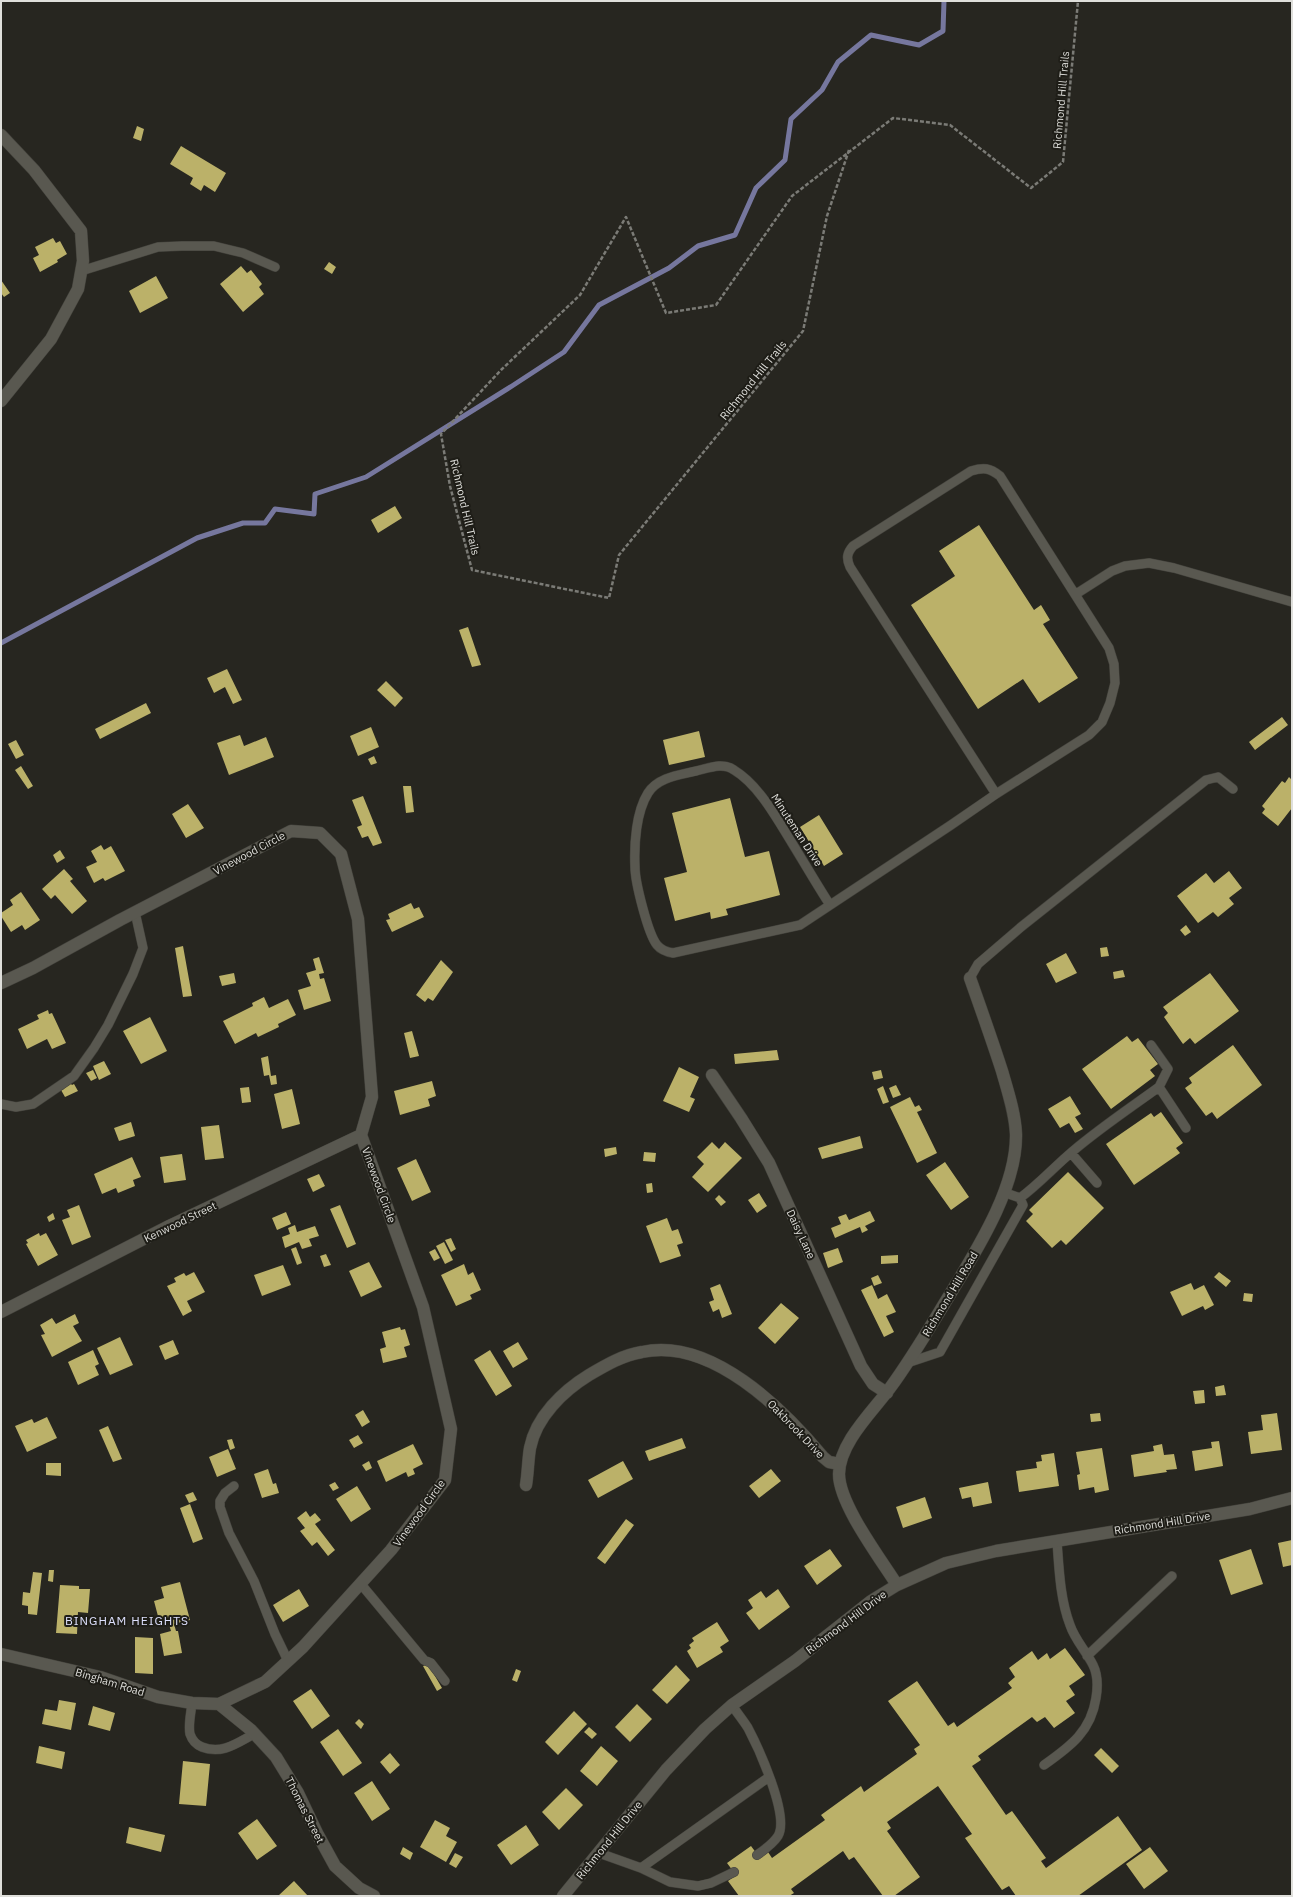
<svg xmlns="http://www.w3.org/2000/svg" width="1293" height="1897" font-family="'IBM Plex Sans',sans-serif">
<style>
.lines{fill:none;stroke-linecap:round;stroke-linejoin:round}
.stream{stroke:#76779e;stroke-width:5}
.building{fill:#bbb169}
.lane-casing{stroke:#42413b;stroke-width:10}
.street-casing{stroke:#42413b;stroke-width:13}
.path{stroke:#7b7b76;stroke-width:2.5;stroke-dasharray:4 2;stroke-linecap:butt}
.lane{stroke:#595850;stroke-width:9}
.street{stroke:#595850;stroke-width:12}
.labels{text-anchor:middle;stroke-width:4;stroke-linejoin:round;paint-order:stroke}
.street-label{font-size:11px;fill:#dfdfdb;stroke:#1e1d17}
.neighbourhood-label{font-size:12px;letter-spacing:1px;fill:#dde0fd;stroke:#1e1d17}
</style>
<rect width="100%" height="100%" fill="#272620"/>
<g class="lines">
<!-- stream -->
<path class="stream" d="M1,643L197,538L243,523H265L275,509L314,514L315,494L366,477L512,386L564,352L599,305L669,268L698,246L735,235L756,188L785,160L791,119L822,90L838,62L871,35L919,45L943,31L944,1"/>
</g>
<!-- building -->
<path class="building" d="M137,126L144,129L141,141L133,138Z
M181,146L226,173L215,192L204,185L201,191L190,184L193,178L170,164Z
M53,238L56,243L60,241L67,254L57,260L58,262L40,272L33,258L39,255L35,247Z
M329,262L336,267L332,274L324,269Z
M241,266L247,273L251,270L262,284L259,287L264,294L243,312L220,284Z
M156,276L168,298L140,313L129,291Z
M1,280L10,293L4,297L1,293Z
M395,506L402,518L378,533L371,520Z
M979,525L1034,610L1041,605L1050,620L1043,624L1078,678L1039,703L1023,679L978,709L911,605L955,576L939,551Z
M468,627L481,665L472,667L459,630Z
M227,669L242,700L233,704L225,687L214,693L207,678Z
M386,681L403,698L395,707L377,690Z
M146,703L151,713L100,739L95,729Z
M1282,717L1288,725L1255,750L1249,742Z
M371,727L379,747L358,756L350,736Z
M699,731L705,757L669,765L663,740Z
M240,735L244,746L266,737L274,757L229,775L217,743Z
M16,740L24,755L16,759L8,744Z
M374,756L377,763L371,765L368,759Z
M21,766L33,786L28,789L15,770Z
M1289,777L1292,780V808L1278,826L1262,813L1265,809L1262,806L1282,781L1285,783Z
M403,786H411L414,812L406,813Z
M363,796L382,843L373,846L368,836L362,838L357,827L362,825L352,800Z
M730,798L745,857L769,851L780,895L726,909L728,915L711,919L710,912L675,921L664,878L687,872L672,813Z
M188,804L204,828L186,838L172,814Z
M819,815L843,854L824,866L800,827Z
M101,845L104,850L111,846L125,871L105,881L103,878L94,883L86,867L97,862L91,851Z
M60,850L65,858L57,863L53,855Z
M64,869L73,879L70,881L87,901L72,914L55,895L51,899L42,889Z
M1229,871L1242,888L1229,898L1234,904L1218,917L1213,912L1198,923L1177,896L1206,873L1214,883Z
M21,892L40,920L25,930L22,925L11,932L1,916V913L13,905L10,900Z
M411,903L414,909L419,907L424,917L392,932L386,920L390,919L388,914Z
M1186,925L1191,932L1185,936L1180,930Z
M183,946L192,996L183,997L175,948Z
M1107,947L1109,956L1101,957L1100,948Z
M1066,953L1077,973L1056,983L1046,964Z
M319,957L324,973L319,974L320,979L324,978L331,1001L304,1010L298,990L311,986L306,973L316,970L313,959Z
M441,960L453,972L433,1001L428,998L425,1002L416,995Z
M1123,970L1125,977L1114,979L1113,972Z
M234,973L236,983L222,986L219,976Z
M1210,973L1239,1011L1195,1044L1190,1038L1183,1044L1164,1017L1168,1013L1163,1007Z
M264,997L269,1008L288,999L296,1015L278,1024L279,1027L258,1037L256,1033L235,1044L223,1021L253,1006L252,1003Z
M48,1010L49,1014L52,1013L66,1043L52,1049L47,1039L27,1049L18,1029L39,1019L37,1015Z
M150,1017L167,1051L141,1064L123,1031Z
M412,1031L419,1056L410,1058L404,1033Z
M1127,1036L1132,1042L1138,1038L1158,1064L1150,1070L1155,1076L1111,1109L1082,1069Z
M1233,1045L1262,1085L1217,1119L1212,1112L1206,1116L1185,1088L1192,1083L1189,1078Z
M777,1050L779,1060L735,1064L734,1054Z
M268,1056L271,1076L276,1075L277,1084L271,1085L269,1075L264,1076L261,1058Z
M104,1061L111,1074L99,1080L93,1066Z
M679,1067L699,1077L690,1097L695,1099L689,1112L663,1101Z
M93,1070L97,1078L91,1081L86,1073Z
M881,1070L883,1078L874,1080L872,1072Z
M432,1081L436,1096L428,1099L430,1106L400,1115L394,1091Z
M70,1083L72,1085L74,1084L78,1091L65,1097L61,1090L64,1089L63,1086Z
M896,1085L901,1095L893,1098L889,1088Z
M883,1086L889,1102L883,1104L877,1089Z
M249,1087L251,1102L242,1103L240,1088Z
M292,1089L300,1124L282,1129L274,1094Z
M1070,1096L1081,1114L1075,1117L1083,1129L1075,1133L1069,1123L1060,1128L1048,1109Z
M910,1097L915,1107L919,1105L922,1110L917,1112L937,1153L917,1163L890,1107Z
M1161,1112L1183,1143L1176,1148L1180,1153L1134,1185L1106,1144L1151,1113L1154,1117Z
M131,1122L135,1136L119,1141L114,1128Z
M219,1125L224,1158L205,1160L201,1127Z
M860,1136L863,1148L822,1159L818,1148Z
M712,1142L719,1149L725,1142L742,1158L708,1192L692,1177L704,1164L697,1157Z
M616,1147L617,1154L605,1157L604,1149Z
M644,1152L656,1153L655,1162L643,1161Z
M182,1154L186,1180L164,1183L160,1157Z
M132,1157L141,1177L133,1180L135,1186L118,1193L116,1188L102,1194L94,1174Z
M416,1159L431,1192L412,1201L397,1168Z
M945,1162L969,1197L951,1210L926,1175Z
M1068,1172L1104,1208L1066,1245L1061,1240L1052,1248L1026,1221L1033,1214L1029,1210Z
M319,1174L325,1186L313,1192L307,1179Z
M652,1183L653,1192L647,1193L646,1184Z
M759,1193L767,1206L757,1213L748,1200Z
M719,1195L726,1202L721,1206L715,1199Z
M79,1205L91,1237L72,1245L62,1220L70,1217L67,1210Z
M340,1205L356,1244L347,1248L330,1209Z
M870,1211L875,1221L865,1226L868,1230L862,1233L860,1227L835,1238L831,1228L841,1224L838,1217L846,1214L849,1220Z
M286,1212L291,1224L277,1230L272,1218Z
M53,1213L55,1219L49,1222L47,1217Z
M667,1218L672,1231L678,1229L683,1243L677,1245L681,1256L660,1263L646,1226Z
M295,1225L297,1232L315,1226L319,1236L309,1239L312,1246L302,1249L299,1242L285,1248L282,1237L290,1234L288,1228Z
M39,1233L40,1236L46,1233L58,1255L38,1266L26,1244L28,1243L26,1240Z
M451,1238L456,1249L451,1252L445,1240Z
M444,1242L453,1260L445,1264L436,1246Z
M296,1247L302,1263L297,1265L291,1249Z
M838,1248L843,1262L828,1268L823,1253Z
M435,1249L440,1258L434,1261L429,1252Z
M326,1254L331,1265L324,1267L320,1256Z
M898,1255V1263L881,1264V1256Z
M369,1262L382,1287L361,1297L349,1271Z
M464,1264L468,1275L473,1272L481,1290L470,1295L472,1299L456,1306L441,1275Z
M283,1265L291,1285L262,1296L254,1275Z
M194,1272L205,1292L187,1301L192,1311L183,1316L167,1286L176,1282L174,1278L184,1273L186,1276Z
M1219,1272L1231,1281L1226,1287L1214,1277Z
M878,1275L882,1283L874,1286L871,1278Z
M1191,1283L1194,1290L1204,1285L1214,1305L1205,1310L1203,1306L1182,1316L1170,1292Z
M720,1284L732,1314L722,1318L719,1309L713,1312L709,1302L714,1300L710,1288Z
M872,1285L878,1299L887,1294L896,1312L886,1316L894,1332L884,1337L861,1290Z
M1244,1293L1253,1294L1252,1302L1243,1301Z
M781,1303L799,1318L775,1344L758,1328Z
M75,1314L79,1323L73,1326L82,1341L52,1357L41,1335L45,1334L40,1325L52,1318L56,1324Z
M400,1327L401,1330L405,1329L410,1345L404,1347L407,1357L383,1363L380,1349L386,1347L382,1332Z
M120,1337L133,1365L110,1375L97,1348Z
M173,1340L179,1354L165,1360L159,1346Z
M518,1342L528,1359L513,1368L503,1351Z
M93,1350L99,1364L95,1366L99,1375L78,1385L68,1362Z
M490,1350L512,1386L496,1396L474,1360Z
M1224,1385L1226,1395L1216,1396L1215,1387Z
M1204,1390L1205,1403L1195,1404L1193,1391Z
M363,1410L370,1422L362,1427L355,1415Z
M1100,1413L1101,1421L1091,1422L1090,1414Z
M1277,1413L1282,1450L1251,1454L1248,1432L1263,1430L1261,1415Z
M47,1417L57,1438L27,1452L15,1426L32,1419L34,1423Z
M108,1426L122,1459L113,1462L99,1430Z
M358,1435L363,1443L354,1448L349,1440Z
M682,1438L686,1448L649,1461L645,1451Z
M232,1439L235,1448L230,1450L227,1440Z
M1219,1441L1223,1466L1195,1471L1192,1451L1212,1448L1211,1442Z
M413,1444L423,1464L413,1469L415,1474L408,1477L406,1472L386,1482L377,1461Z
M1162,1444L1164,1455L1174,1454L1177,1469L1166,1470L1167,1472L1134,1477L1131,1455L1154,1451L1153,1446Z
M1102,1448L1109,1490L1095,1493L1094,1487L1079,1490L1077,1475L1080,1474L1076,1452Z
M228,1449L236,1469L217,1477L209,1457Z
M1054,1453L1059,1486L1019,1492L1016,1471L1037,1468L1036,1462L1042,1461L1041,1455Z
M369,1461L372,1468L366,1471L362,1465Z
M623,1461L633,1479L598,1498L588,1480Z
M46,1463H61V1476L46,1475Z
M268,1469L273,1484L276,1483L279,1493L262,1498L254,1474Z
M771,1469L781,1481L759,1498L749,1486Z
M335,1482L339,1488L333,1491L329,1485Z
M988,1482L992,1503L973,1507L971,1497L962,1499L959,1488Z
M357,1486L371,1509L351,1522L336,1499Z
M193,1492L197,1500L189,1503L185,1495Z
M925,1497L932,1518L903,1528L896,1507Z
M190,1504L203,1539L193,1543L180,1508Z
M306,1511L310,1517L315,1513L321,1520L315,1524L335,1550L328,1556L317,1542L312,1546L300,1531L305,1528L297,1518Z
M626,1519L634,1525L605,1564L597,1558Z
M1292,1540V1565L1283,1567L1278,1543Z
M830,1549L842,1566L817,1585L804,1566Z
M1251,1549L1263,1584L1231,1595L1219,1560Z
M49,1570H54L53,1582L48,1581Z
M33,1572L42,1573L37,1615L28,1614V1606L22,1605L23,1592L30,1593Z
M180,1582L190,1620L174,1624L176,1631H178L182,1653L164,1656L160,1634L171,1631L167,1618L159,1620L154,1601L164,1598L161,1587Z
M60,1585L79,1586V1589H90L88,1613L78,1612L77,1634L56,1633Z
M299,1589L309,1606L283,1622L273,1605Z
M778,1589L790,1607L759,1630L746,1613L753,1608L748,1600L761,1591L766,1598Z
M717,1622L729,1641L720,1647L723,1652L697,1668L687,1651L691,1648L689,1645L694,1641L692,1638Z
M135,1637L153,1638V1674L135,1673Z
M1065,1648L1085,1675L1069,1686L1075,1695L1066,1701L1075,1713L1054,1728L1045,1717L1037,1722L1032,1717L978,1756L981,1760L972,1766L1006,1815L1012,1811L1046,1858L1041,1861L1046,1868L1118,1816L1142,1850L1078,1896H1016L1009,1886L1002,1890L965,1838L972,1834L938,1786L887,1822L891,1828L887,1831L920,1877L894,1896H883L854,1857L849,1860L843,1851L791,1889L794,1893L789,1896H739L728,1881L736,1875L727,1863L751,1846L760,1858L768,1852L772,1858L825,1820L821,1815L861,1786L864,1792L917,1754L914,1749L920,1745L888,1701L917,1681L948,1726L954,1722L957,1727L1012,1688L1008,1683L1015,1677L1009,1668L1032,1651L1038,1660L1047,1653L1050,1659Z
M428,1664L442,1688L437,1691L423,1666Z
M676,1665L690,1680L667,1704L652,1690Z
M516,1669L521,1671L517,1682L512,1680Z
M311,1689L330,1716L312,1729L293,1701Z
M59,1700L76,1703L71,1730L42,1724L45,1709L57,1711Z
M637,1704L652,1719L630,1742L615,1727Z
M93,1706L115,1713L110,1731L88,1725Z
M574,1711L587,1724L558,1755L545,1742Z
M359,1719L364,1724L361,1729L355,1723Z
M589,1727L597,1734L592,1739L584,1732Z
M338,1729L362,1763L343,1776L320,1742Z
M39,1746L65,1752L62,1769L36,1763Z
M601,1746L618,1761L597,1786L580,1771Z
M1101,1748L1119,1766L1112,1773L1094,1755Z
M390,1753L400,1765L390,1774L380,1762Z
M183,1761L210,1764L206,1806L179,1804Z
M372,1781L390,1809L372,1821L354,1793Z
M566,1788L583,1805L559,1830L542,1812Z
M257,1819L277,1846L257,1860L238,1833Z
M435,1820L450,1828L446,1836L457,1842L446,1862L420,1847Z
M526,1825L539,1845L511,1865L497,1845Z
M129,1827L165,1835L161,1852L126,1843Z
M403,1847L413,1853L410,1860L400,1854Z
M1150,1847L1168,1871L1144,1889L1126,1864Z
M455,1853L463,1857L456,1868L449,1864Z
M294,1881L308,1896H278Z"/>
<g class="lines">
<defs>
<path id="lane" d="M81,271L158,247L182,246H214L243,253L275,267
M1076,594L1112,571L1125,566L1149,563L1174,568L1292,602
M830,905C817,885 805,864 792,843C777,819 759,785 734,770C723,762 709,768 696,771C680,775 658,777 648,793C636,812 634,844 635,867C635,882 648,934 657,945C661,950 667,952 673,953L800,925L951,825L996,794L1089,735L1102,722L1110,703L1115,683L1114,664L1109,648L1000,476C990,468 984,467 971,471L853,546C847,553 846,558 850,567L996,794
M970,978L978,964L1021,927L1206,780L1218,777L1233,789
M1151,1045L1168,1069L1159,1087
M1,1104L16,1107L33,1104L74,1076L94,1048L108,1025L133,974L143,948L135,912
M1071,1153L1097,1183
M1020,1198C1039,1184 1054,1167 1073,1151C1100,1128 1130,1108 1159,1087L1186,1128
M910,1362L940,1352L1023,1205L1020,1198L1003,1192
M234,1486L225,1493L220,1501V1507L229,1533L254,1581L275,1634L288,1661
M360,1583L424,1660L431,1663L445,1681
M1087,1656L1172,1576
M192,1703C191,1713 188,1725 190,1734C192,1740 197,1745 202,1747C222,1755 237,1743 254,1734
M732,1705C737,1713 743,1720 748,1728C758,1747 790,1816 778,1836C773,1844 764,1850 757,1855
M1044,1765C1071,1746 1091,1731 1096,1698C1098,1686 1098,1675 1093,1665C1086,1651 1075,1640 1070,1625C1060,1599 1059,1568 1057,1541
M599,1853L641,1868L670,1882L698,1886L711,1883L734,1872
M641,1868L769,1777"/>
<path id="street" d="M1,135L34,170L81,231L83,261L78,289L51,339L1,401
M1,983L33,968L120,920L291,831L320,833L341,854L358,919L372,1097L361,1135L423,1307L451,1429L445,1480L391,1550L303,1647L265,1682L219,1704L192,1703L158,1697L100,1677L1,1654
M712,1075L741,1118L769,1163L861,1366L873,1384L887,1393
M1,1312L167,1227L361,1135
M526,1485C528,1473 528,1460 530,1448C536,1417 563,1391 589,1375C606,1365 623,1355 642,1352C711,1337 783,1409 823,1457L829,1462L840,1464
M897,1585C880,1558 839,1504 839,1474C839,1443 873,1411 890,1388C912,1358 930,1327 949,1296C976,1251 1017,1188 1016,1134C1015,1113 1008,1092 1002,1071C992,1040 981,1009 970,978
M219,1704L251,1730L276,1757L298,1793L318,1835L335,1866L359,1888L374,1896
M563,1896L666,1770L705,1729L732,1705L795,1661L871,1601L897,1585L946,1563L996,1551L1250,1509L1292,1498"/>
</defs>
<!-- lane casing -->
<use href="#lane" class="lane-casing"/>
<!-- street casing -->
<use href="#street" class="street-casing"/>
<!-- path -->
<path class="path" d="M849,150L827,216L803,331L619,555L609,598L472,570L450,486L441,434L501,370L580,295L626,217L666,313L716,305L792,196L893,118L950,125L1031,188L1063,162L1078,1"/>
<!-- lane -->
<use href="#lane" class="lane"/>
<!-- street -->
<use href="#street" class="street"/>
</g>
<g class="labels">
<!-- street labels -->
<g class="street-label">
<text transform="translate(1061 100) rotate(-85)" y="4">Richmond Hill Trails</text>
<text transform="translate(753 380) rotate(-51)" y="4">Richmond Hill Trails</text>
<text transform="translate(465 507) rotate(77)" y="4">Richmond Hill Trails</text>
<text transform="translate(797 830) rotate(57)" y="4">Minuteman Drive</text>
<text transform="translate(249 853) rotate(-28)" y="4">Vinewood Circle</text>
<text transform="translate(379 1185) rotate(70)" y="4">Vinewood Circle</text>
<text transform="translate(180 1222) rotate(-26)" y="4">Kenwood Street</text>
<text transform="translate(801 1234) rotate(65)" y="4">Daisy Lane</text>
<text transform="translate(950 1294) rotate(-59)" y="4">Richmond Hill Road</text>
<text transform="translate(796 1429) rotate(46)" y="4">Oakbrook Drive</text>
<text transform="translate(419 1513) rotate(-54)" y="4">Vinewood Circle</text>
<text transform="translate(1162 1523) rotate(-9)" y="4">Richmond Hill Drive</text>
<text transform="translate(846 1622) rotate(-37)" y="4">Richmond Hill Drive</text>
<text transform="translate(110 1682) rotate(17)" y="4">Bingham Road</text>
<text transform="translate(305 1810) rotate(63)" y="4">Thomas Street</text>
<text transform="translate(609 1840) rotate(-51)" y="4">Richmond Hill Drive</text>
</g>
<!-- neighbourhood labels -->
<g class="neighbourhood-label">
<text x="127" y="1625">BINGHAM HEIGHTS</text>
</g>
</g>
<!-- border -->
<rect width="1293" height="1897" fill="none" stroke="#dfdfdb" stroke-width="4"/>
</svg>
